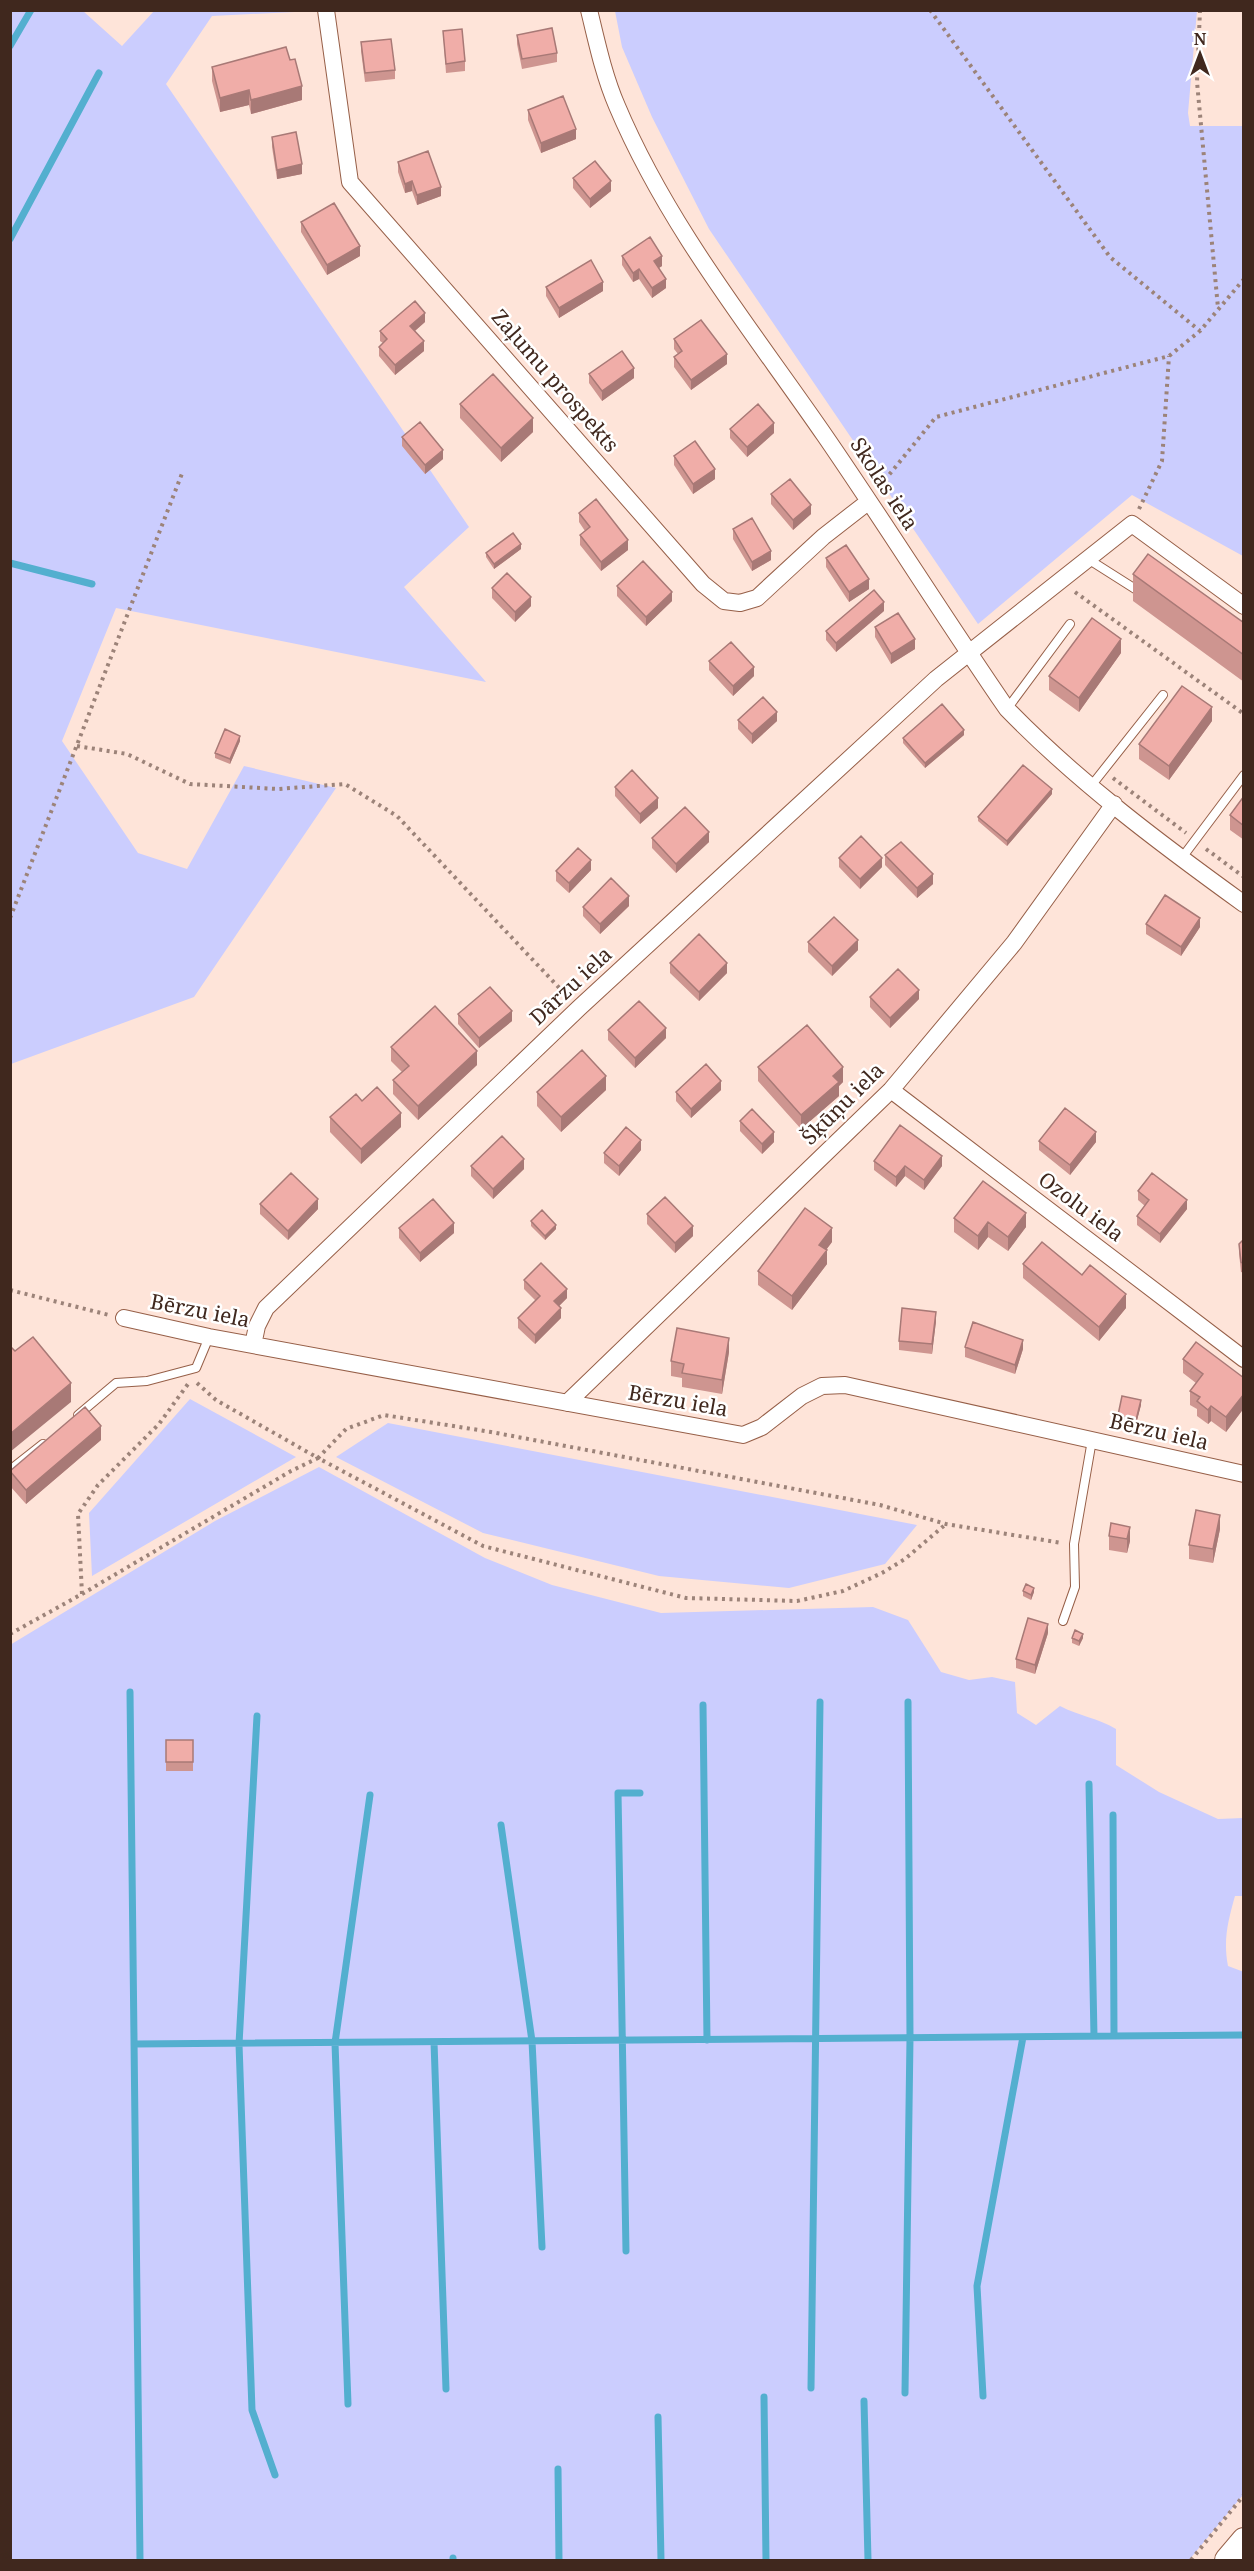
<svg xmlns="http://www.w3.org/2000/svg" width="1254" height="2571" font-family="'Noto Serif',serif">
<style>
.green{fill:#cbcdfe}
.lines{fill:none;stroke-linecap:round;stroke-linejoin:round}
.stream{stroke:#53afcf;stroke-width:7}
.service-casing{stroke:#965f48;stroke-width:10}
.minor-casing{stroke:#965f48;stroke-width:18}
.secondary-casing{stroke:#965f48;stroke-width:26}
.path{stroke:#9c8379;stroke-width:4;stroke-dasharray:3 4.5;stroke-linecap:butt}
.service{stroke:#fff;stroke-width:8}
.minor{stroke:#fff;stroke-width:16}
.secondary{stroke:#fff;stroke-width:24}
.wall{fill:#ce9590}
.shaded-wall{fill:#a87976}
.building{fill:#f0ada8;stroke:#a87976;stroke-width:1.5}
.labels{text-anchor:middle;stroke-width:5;stroke-linejoin:round;paint-order:stroke}
.street-label{font-size:21px;fill:#40281e;stroke:#fff}
</style>
<rect width="100%" height="100%" fill="#fee4d9"/>
<!-- green -->
<path class="green" d="M11,11H83L122,46L154,11H315L212,16L166,84L469,527L404,587L486,682L116,608L62,741L138,853L187,869L244,766L336,788L194,997L11,1064Z
M615,11H1197L1188,113L1190,126H1243V556L1132,495L978,624L709,229L652,117L622,47Z
M190,1399L296,1457L92,1576L89,1513Z
M388,1423L917,1525L885,1564L789,1588L659,1576L483,1533L336,1457Z
M319,1467L485,1558L552,1585L661,1613L873,1607L908,1620L941,1672L969,1680L992,1677L1015,1682L1017,1713L1036,1725L1060,1706C1079,1716 1098,1718 1116,1729V1765L1159,1792L1218,1819L1243,1818V1896H1235C1228,1921 1223,1940 1228,1966L1244,1972L1243,2495L1189,2560H11L10,1645L215,1521Z"/>
<g class="lines">
<!-- stream -->
<path class="stream" d="M10,46L31,10
M10,239L99,73
M10,563L92,584
M130,1692L140,2560
M703,1705L707,2040
M257,1716L239,2044L252,2410L275,2475
M1089,1784L1094,2036
M1113,1815L1114,2036
M501,1825L532,2041L542,2247
M434,2042L446,2389
M134,2044L1244,2035
M626,2251L618,1793H640
M811,2388L820,1702
M905,2393L910,2038L908,1702
M983,2396L977,2286L1023,2037
M764,2397L766,2560
M864,2401L868,2560
M348,2404L335,2043L370,1795
M658,2417L661,2560
M558,2469L559,2560
M453,2558V2560"/>
<defs>
<path id="service" d="M1088,559L1140,592
M1007,709L1070,624
M1091,786L1163,695
M1181,859L1244,775
M78,1415L116,1383L147,1381L196,1368L209,1337
M10,1470L43,1444
M1063,1621L1075,1587L1074,1544L1092,1440"/>
<path id="minor" d="M326,10L350,182L703,584L724,601L740,603L757,598L823,537L868,502
M589,10C597,43 604,76 617,106C668,227 752,330 825,436C887,526 945,619 1007,709C1078,782 1161,844 1244,904
M891,1090L1244,1359
M124,1318L209,1337L743,1435L762,1427L802,1396L822,1386L845,1385L1244,1474
M253,1345L257,1326L266,1308L579,1008L936,679L1132,524L1244,606
M567,1403L891,1090L1014,943L1114,804"/>
<path id="secondary" d="M1227,2560L1244,2540"/>
</defs>
<!-- service casing -->
<use href="#service" class="service-casing"/>
<!-- minor casing -->
<use href="#minor" class="minor-casing"/>
<!-- secondary casing -->
<use href="#secondary" class="secondary-casing"/>
<!-- path -->
<path class="path" d="M930,10L1110,257L1200,331
M1200,10L1197,82L1218,308
M880,486L936,417L1169,356L1200,331L1244,279
M1139,509L1162,461L1169,356
M1075,592L1244,714
M77,746L127,754L190,784L278,789L345,784L397,816L566,995
M1113,778L1186,833
M1206,849L1244,877
M10,918L183,471
M10,1290L109,1315
M197,1383L216,1400L318,1458L346,1429L384,1415L491,1432L880,1505L946,1524L1062,1543
M82,1594L291,1471L318,1458L483,1546L686,1598L797,1601L843,1591L882,1573L905,1559L946,1524
M10,1634L82,1594L78,1514L98,1485L159,1424L188,1384
M1191,2560L1244,2495"/>
<!-- service -->
<use href="#service" class="service"/>
<!-- minor -->
<use href="#minor" class="minor"/>
<!-- secondary -->
<use href="#secondary" class="secondary"/>
</g>
<!-- wall -->
<path class="wall" d="M443,31L465,61V71L446,73Z
M517,35L557,53V62L522,69L517,44Z
M361,42L395,70V79L365,82L361,51Z
M290,60L302,100L251,114L249,105L220,112L212,81V67Z
M528,110L576,139L541,153L528,120Z
M272,137L302,174L277,179L272,147Z
M398,162L441,196L417,205L412,191L405,193L398,172Z
M573,178L611,191L590,208L573,188Z
M301,222L360,256L327,275L301,232Z
M622,256L662,266L659,268L666,288L652,298L639,279L633,282L622,265Z
M546,287L603,291L559,318L546,296Z
M425,322L415,331L424,351L395,375L379,356V347L383,343L380,341V331Z
M674,339L727,364L691,390L674,367V357L678,354L674,349Z
M589,374L634,378L602,401L589,383Z
M460,404L533,432L501,462L460,418Z
M730,429L774,433L747,457L730,438Z
M402,437L443,459L425,474L402,446Z
M674,456L715,479L693,494L674,465Z
M771,494L811,514L793,530L771,504Z
M579,513L628,550L601,571L580,545V535L585,531L579,522Z
M733,529L771,560L752,571L733,539Z
M521,549L494,569L486,557V553Z
M826,558L869,589L849,602L826,567Z
M1133,574L1244,623V682L1133,601Z
M617,586L672,601L646,626L617,596Z
M492,588L531,606L515,622L492,598Z
M884,611L836,652L826,640V631Z
M875,627L915,649L891,664L875,637Z
M1121,653L1079,712L1049,690V676Z
M709,661L754,676L733,696L709,670Z
M738,720L777,721L752,744L738,729Z
M1212,721L1169,780L1139,759V744Z
M964,735L925,768L903,743V738Z
M240,741L230,764L215,758V753Z
M615,787L658,808L640,824L615,796Z
M1052,794L1007,846L978,821V817Z
M1244,796V840L1230,830V815Z
M652,838L709,842L676,873L652,848Z
M885,855L933,884L917,898L885,865Z
M839,858L882,867L860,889L839,867Z
M591,870L569,893L556,881V871Z
M629,906L600,934L583,916V907Z
M1146,924L1200,927L1181,956L1146,934Z
M808,942L858,950L832,976L808,952Z
M670,963L727,973L699,1001L670,973Z
M870,997L919,999L890,1028L870,1007Z
M458,1014L512,1021L479,1048L458,1024Z
M608,1030L666,1038L635,1068L608,1040Z
M391,1047L477,1065L418,1120L393,1094V1080L402,1072L391,1061Z
M758,1067L843,1082L839,1086V1096L801,1129L758,1081Z
M606,1090L561,1132L537,1106V1092Z
M721,1090L691,1118L676,1101V1092Z
M362,1101L401,1127L361,1164L330,1132V1117Z
M740,1121L774,1142L762,1154L740,1131Z
M1039,1141L1096,1142L1070,1175L1039,1150Z
M641,1150L619,1176L604,1163V1153Z
M874,1161L942,1166L924,1190L905,1176L896,1187L874,1170Z
M471,1166L524,1169L493,1199L471,1176Z
M1138,1191L1187,1209L1160,1243L1137,1225V1216L1145,1206L1138,1200Z
M260,1204L318,1209L288,1240L260,1214Z
M647,1214L693,1236L675,1253L647,1224Z
M954,1218L1026,1227L1008,1251L988,1237L978,1250L954,1232Z
M531,1221L556,1229L545,1240L531,1226Z
M399,1228L454,1233L420,1262L399,1238Z
M1244,1239V1273L1241,1272L1239,1253V1244Z
M832,1242L826,1250L827,1264L792,1310L758,1285V1271Z
M1023,1264L1082,1275L1126,1308L1099,1341L1023,1278Z
M524,1280L567,1298L559,1306L561,1318L535,1344L518,1328V1318L536,1301L524,1289Z
M936,1321L932,1354L899,1350V1341Z
M965,1347L1023,1349L1015,1374L965,1357Z
M729,1352L722,1394L682,1387V1378L671,1376V1361Z
M1183,1359L1244,1378V1408L1226,1432L1211,1421L1208,1424L1197,1416V1409L1190,1405V1391L1196,1383L1183,1373Z
M1141,1405L1136,1424L1118,1420V1415Z
M101,1440L26,1504L10,1486V1471Z
M1111,1523L1130,1541L1127,1553L1109,1550V1536Z
M1220,1529L1213,1563L1189,1559V1545Z
M1023,1591L1034,1592L1031,1600L1023,1596Z
M1048,1633L1035,1674L1016,1668V1659Z
M1072,1638H1083L1079,1646L1072,1643Z
M166,1740H193V1771H166Z"/>
<!-- shaded-wall -->
<path class="shaded-wall" d="M302,86V100L251,114V100Z
M249,90V105L220,112V98Z
M576,129V139L541,153V143Z
M302,164V174L277,179V170Z
M412,181V191L405,193V184Z
M611,181V191L590,208V199Z
M441,187V196L417,205V195Z
M360,246V256L327,275V265Z
M662,256V266L654,271V261Z
M639,269V279L633,282V273Z
M666,279V288L652,298V288Z
M603,282V291L559,318V308Z
M425,313V322L410,335V326Z
M424,341V351L395,375V365Z
M727,354V364L691,390V380Z
M634,368V378L602,401V391Z
M533,418V432L501,462V448Z
M774,423V433L747,457V447Z
M443,450V459L425,474V465Z
M715,469V479L693,494V484Z
M811,505V514L793,530V520Z
M628,540V550L601,571V562Z
M521,544V549L494,569V564Z
M771,551V560L752,571V562Z
M869,579V589L849,602V592Z
M672,592V601L646,626V617Z
M531,597V606L515,622V612Z
M884,602V611L836,652V643Z
M915,639V649L891,664V654Z
M1121,639V653L1079,712V698Z
M754,667V676L733,696V686Z
M1212,707V721L1169,780V766Z
M777,712V721L752,744V734Z
M964,730V735L925,768V763Z
M240,736V741L230,764V759Z
M1052,789V794L1007,846V841Z
M658,798V808L640,824V814Z
M709,832V842L676,873V864Z
M882,858V867L860,889V879Z
M591,860V870L569,893V883Z
M933,874V884L917,898V888Z
M629,896V906L600,934V924Z
M1200,918V927L1181,956V947Z
M858,940V950L832,976V966Z
M727,963V973L699,1001V992Z
M919,990V999L890,1028V1018Z
M512,1011V1021L479,1048V1038Z
M666,1028V1038L635,1068V1058Z
M477,1051V1065L418,1120V1106Z
M843,1067V1082L839,1086V1096L801,1129V1115L833,1076Z
M606,1076V1090L561,1132V1117Z
M721,1081V1090L691,1118V1109Z
M401,1113V1127L361,1164V1149Z
M774,1132V1142L762,1154V1144Z
M1096,1132V1142L1070,1175V1165Z
M641,1140V1150L619,1176V1166Z
M942,1156V1166L924,1190V1180Z
M524,1159V1169L493,1199V1189Z
M905,1166V1176L896,1187V1177Z
M318,1199V1209L288,1240V1231Z
M1187,1200V1209L1160,1243V1234Z
M1026,1213V1227L1008,1251V1237Z
M988,1222V1237L978,1250V1236Z
M454,1223V1233L420,1262V1253Z
M556,1225V1229L545,1240V1236Z
M693,1226V1236L675,1253V1243Z
M832,1228V1242L819,1259V1245Z
M827,1250V1264L792,1310V1296Z
M567,1289V1298L554,1311V1301Z
M1126,1294V1308L1099,1341V1327Z
M561,1308V1318L535,1344V1335Z
M936,1312V1321L932,1354V1344Z
M729,1338V1352L722,1394V1380Z
M1023,1340V1349L1015,1374V1365Z
M71,1383V1402L10,1452V1434Z
M1244,1394V1408L1226,1432V1417Z
M1141,1400V1405L1136,1424V1420Z
M1211,1406V1421L1208,1424V1410Z
M101,1426V1440L26,1504V1490Z
M1220,1515V1529L1213,1563V1549Z
M1130,1527V1541L1127,1553V1539Z
M1034,1588V1592L1031,1600V1595Z
M1048,1624V1633L1035,1674V1665Z
M1083,1634V1638L1079,1646V1641Z"/>
<!-- building -->
<path class="building" d="M552,28L557,53L522,59L517,35Z
M462,29L465,61L446,64L443,31Z
M391,39L395,70L365,73L361,42Z
M286,47L290,60L295,59L302,86L251,100L249,90L220,98L212,67Z
M563,96L576,129L541,143L528,110Z
M296,132L302,164L277,170L272,137Z
M428,151L441,187L417,195L412,181L405,184L398,162Z
M595,161L611,181L590,199L573,178Z
M334,203L360,246L327,265L301,222Z
M650,237L662,256L654,261L666,279L652,288L639,269L633,273L622,256Z
M591,260L603,282L559,308L546,287Z
M415,301L425,313L410,326L424,341L395,365L379,347L387,339L380,331Z
M701,320L727,354L691,380L674,357L682,351L674,339Z
M622,351L634,368L602,391L589,374Z
M493,374L533,418L501,448L460,404Z
M758,404L774,423L747,447L730,429Z
M420,422L443,450L425,465L402,437Z
M695,441L715,469L693,484L674,456Z
M790,479L811,505L793,520L771,494Z
M596,499L628,540L601,562L580,535L590,527L579,513Z
M752,518L771,551L752,562L733,529Z
M513,533L521,544L494,564L486,553Z
M846,545L869,579L849,592L826,558Z
M1148,554L1244,623V655L1133,574Z
M643,561L672,592L646,617L617,586Z
M507,573L531,597L515,612L492,588Z
M874,590L884,602L836,643L826,631Z
M898,613L915,639L891,654L875,627Z
M1092,618L1121,639L1079,698L1049,676Z
M731,642L754,667L733,686L709,661Z
M1182,686L1212,707L1169,766L1139,744Z
M763,697L777,712L752,734L738,720Z
M942,704L964,730L925,763L903,738Z
M225,729L240,736L230,759L215,753Z
M1023,765L1052,789L1007,841L978,817Z
M632,770L658,798L640,814L615,787Z
M1244,796V826L1230,815Z
M685,807L709,832L676,864L652,838Z
M861,836L882,858L860,879L839,858Z
M901,842L933,874L917,888L885,855Z
M578,848L591,860L569,883L556,871Z
M611,878L629,896L600,924L583,907Z
M1165,895L1200,918L1181,947L1146,924Z
M834,917L858,940L832,966L808,942Z
M699,934L727,963L699,992L670,963Z
M898,969L919,990L890,1018L870,997Z
M490,987L512,1011L479,1038L458,1014Z
M639,1001L666,1028L635,1058L608,1030Z
M435,1006L477,1051L418,1106L393,1080L409,1066L391,1047Z
M807,1025L843,1067L833,1076L839,1082L801,1115L758,1067Z
M582,1050L606,1076L561,1117L537,1092Z
M706,1064L721,1081L691,1109L676,1092Z
M377,1087L401,1113L361,1149L330,1117L356,1094L362,1101Z
M1065,1108L1096,1132L1070,1165L1039,1141Z
M752,1109L774,1132L762,1144L740,1121Z
M900,1125L942,1156L924,1180L905,1166L896,1177L874,1161Z
M626,1127L641,1140L619,1166L604,1153Z
M502,1136L524,1159L493,1189L471,1166Z
M291,1173L318,1199L288,1231L260,1204Z
M1152,1173L1187,1200L1160,1234L1137,1216L1149,1200L1138,1191Z
M983,1181L1026,1213L1008,1237L988,1222L978,1236L954,1218Z
M665,1197L693,1226L675,1243L647,1214Z
M433,1199L454,1223L420,1253L399,1228Z
M805,1208L832,1228L819,1245L827,1250L792,1296L758,1271Z
M542,1210L556,1225L545,1236L531,1221Z
M1244,1239V1264L1241,1262L1239,1244Z
M1042,1242L1082,1275L1090,1265L1126,1294L1099,1327L1023,1264Z
M541,1263L567,1289L554,1301L561,1308L535,1335L518,1318L540,1296L524,1280Z
M902,1308L936,1312L932,1344L899,1341Z
M973,1322L1023,1340L1015,1365L965,1347Z
M677,1328L729,1338L722,1380L682,1373L684,1364L671,1361Z
M33,1337L71,1383L10,1434V1346L15,1351Z
M1196,1342L1244,1378V1394L1226,1417L1211,1406L1208,1410L1197,1401L1200,1397L1190,1391L1203,1374L1183,1359Z
M1122,1396L1141,1400L1136,1420L1118,1415Z
M85,1407L101,1426L26,1490L10,1471Z
M1196,1510L1220,1515L1213,1549L1189,1545Z
M1111,1523L1130,1527L1127,1539L1109,1536Z
M1026,1584L1034,1588L1031,1595L1023,1591Z
M1028,1618L1048,1624L1035,1665L1016,1659Z
M1075,1630L1083,1634L1079,1641L1072,1638Z
M166,1740H193V1762H166Z"/>
<g class="labels">
<!-- street labels -->
<g class="street-label">
<text transform="translate(555 381) rotate(49)" y="7">Zaļumu prospekts</text>
<text transform="translate(884 484) rotate(57)" y="7">Skolas iela</text>
<text transform="translate(571 986) rotate(-43)" y="7">Dārzu iela</text>
<text transform="translate(843 1104) rotate(-45)" y="7">Šķūņu iela</text>
<text transform="translate(1081 1207) rotate(37)" y="7">Ozolu iela</text>
<text transform="translate(200 1311) rotate(11)" y="7">Bērzu iela</text>
<text transform="translate(678 1401) rotate(10)" y="7">Bērzu iela</text>
<text transform="translate(1159 1432) rotate(13)" y="7">Bērzu iela</text>
</g>
</g>
<!-- border -->
<rect width="1254" height="2571" fill="none" stroke="#40281e" stroke-width="24"/>
<!-- north arrow -->
<g transform="translate(1200 54)" stroke="#ffffff" stroke-width="4.5" paint-order="stroke">
<path d="M0-4.5L10 22L0 15L-10 22Z" fill="#40281e"/>
<text y="-9" font-size="16" font-weight="bold" text-anchor="middle" fill="#40281e">N</text>
</g>
</svg>
